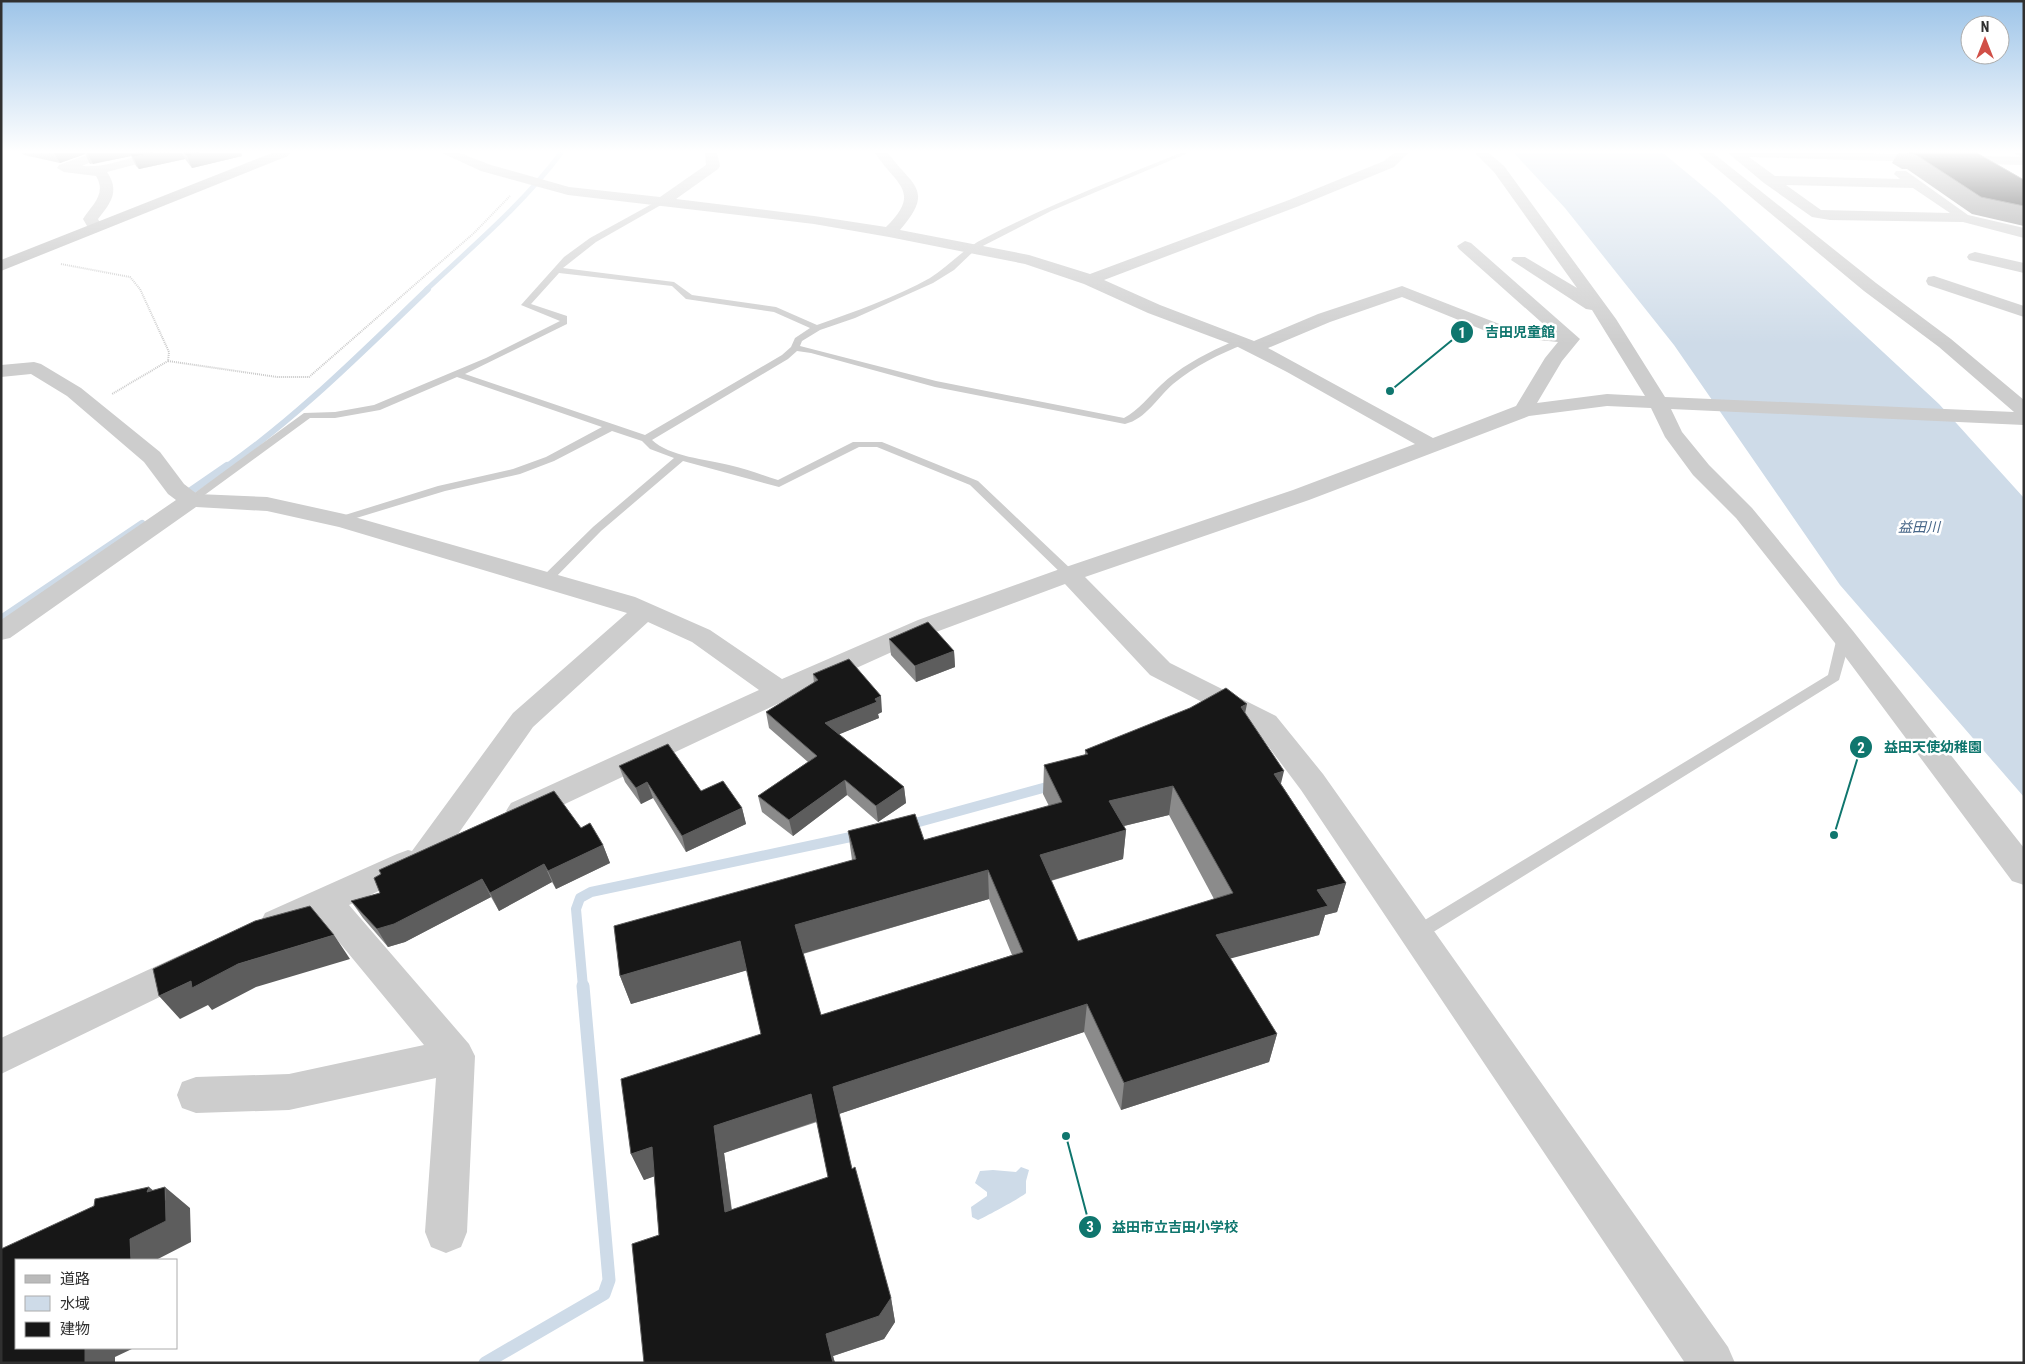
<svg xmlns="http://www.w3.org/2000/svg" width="2025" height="1364" font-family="'Roboto Condensed','Noto Sans JP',sans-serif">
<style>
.water{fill:#cedbe8}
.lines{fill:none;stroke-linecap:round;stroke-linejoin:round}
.stream-far4{stroke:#cedbe8;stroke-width:5}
.stream-far3{stroke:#cedbe8;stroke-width:6}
.stream-far2{stroke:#cedbe8;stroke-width:8}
.stream-far1{stroke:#cedbe8;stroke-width:10}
.stream{stroke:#cedbe8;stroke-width:13}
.path{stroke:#cacaca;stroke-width:2;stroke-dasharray:1 1;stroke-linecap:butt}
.lane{fill:#cdcdcd;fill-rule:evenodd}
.street{fill:#cdcdcd;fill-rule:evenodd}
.secondary{fill:#bababa;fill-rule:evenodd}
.wall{fill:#8b8b8b;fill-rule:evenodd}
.shaded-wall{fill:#5d5d5d}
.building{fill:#171717;stroke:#5d5d5d;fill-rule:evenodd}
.labels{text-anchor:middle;stroke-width:5;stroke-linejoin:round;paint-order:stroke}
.water-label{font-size:14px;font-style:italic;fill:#476688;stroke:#fff}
.leader{fill:none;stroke:#0f766e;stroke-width:2}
.callout-dot{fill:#0f766e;stroke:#fff;stroke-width:2}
.mark-label{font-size:15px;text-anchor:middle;font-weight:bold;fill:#fff}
.callout-label{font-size:14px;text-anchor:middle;font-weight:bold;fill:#0f766e;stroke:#fff;stroke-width:5;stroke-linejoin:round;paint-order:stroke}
</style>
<rect width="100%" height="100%" fill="#fff"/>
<!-- water -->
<path class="water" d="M1514,153H1663L1716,197L1939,404L2024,498V797L1840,585L1674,345L1565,208Z
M1021,1167L1029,1170L1026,1181V1193C1024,1196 983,1218 978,1220L972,1217L971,1207L987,1196V1192L975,1183L980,1171L993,1170L1016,1172Z"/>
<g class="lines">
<!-- stream-far4 -->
<path class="stream-far4" d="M426,290C473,246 523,204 561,153"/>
<!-- stream-far3 -->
<path class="stream-far3" d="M226,467C299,416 363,351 428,289"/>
<!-- stream-far2 -->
<path class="stream-far2" d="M182,497L227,466
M1,619L142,524"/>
<!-- stream-far1 -->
<path class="stream-far1" d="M908,825L1054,785
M583,987L576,909L580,898L591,892L860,835"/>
<!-- stream -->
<path class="stream" d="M485,1363L604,1294L609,1280L583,986"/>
<!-- path -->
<path class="path" d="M61,264L130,277L140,289L169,352L168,361L112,394
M168,361L277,377H309L474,233L510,196"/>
<!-- lane -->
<path class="lane" d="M1180,153H1188L1051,211L975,250L954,270L933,283L855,318L820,330L802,341L800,346L936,381L1124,418C1139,410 1149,396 1161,385C1179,368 1201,356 1223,346C1230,343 1238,339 1245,340V344C1219,354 1195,366 1173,384C1158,397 1146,419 1125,424L935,387L811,353L797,351L788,359L652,440C670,457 706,459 729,465C746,469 762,475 778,480L853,442H882L978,481L1073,571L1075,574L1073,577H1065L970,485L877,447H859L779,487L683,461L601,531L550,583L546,584L540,580L542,577L593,527L674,458L650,449L642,441L612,431L554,461L520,474L445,491L353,519L348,523H340L338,521L345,515L438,486L513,469L546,457L602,427L457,377L380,410L335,418H310L195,502L191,503L185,500L304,413L335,412L374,405L486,358L560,321L521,305L564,257L590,238L661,199L668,201L596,242L563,268L674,282L692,295L776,307L817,325C854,312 896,297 930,278C949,266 964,248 985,238C1048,205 1114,180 1180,153ZM559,273L672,286L686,299L774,312L810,328L795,338L791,347L782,355L645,435L465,374L567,324V316L531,304Z
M1844,633L1851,637L1839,680L1422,939L1416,941L1410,939L1407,934L1410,929L1828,675L1837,637Z"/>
<!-- street -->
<path class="street" d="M92,153H110L82,166C111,169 139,151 169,153L167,156L107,172C120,191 111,203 98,219L103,228L95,233L90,231L83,219C92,205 107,194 96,176L64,172L57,168L59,165Z
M442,153H460L491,165L569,187L660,197L706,165L705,153H717L720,166L718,169L676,199L814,216L886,227C923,191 895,184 875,153H888C911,185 936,189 900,230L1029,255L1090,274L1289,200L1384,161L1394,153H1408L1394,167L1299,206L1104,280L1160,305L1254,341L1318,314L1402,286L1507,327L1550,330L1459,249L1457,246L1465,241L1471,243L1580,339L1562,361L1537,403L1607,394L1645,396L1592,310L1586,309L1511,260L1513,257H1525L1577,288L1494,172L1475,153H1489L1504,166L1616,319L1665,397L2014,412L1939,347L1864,291L1698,153H1713L1876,283L1951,339L2024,400V425L1671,409L1682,432L1709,465L1752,508L1853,631L2024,848V885L2012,881L1835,643L1736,518L1693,475L1665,437L1651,408L1607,406L1529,416L1309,500L1085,577L1170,663L1276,716L1323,774L1728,1347L1735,1363H1685L1301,790L1256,730L1150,675L1065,584L936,632L790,698L533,819L522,823L511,819L506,811L511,803L759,690L692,642L648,622L533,727L437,864L426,868L422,866L419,872L349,905L469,1044L475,1056L467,1232L461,1247L446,1253L431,1247L425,1232L436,1078L289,1110L196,1113L182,1108L177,1095L182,1082L196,1077L289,1074L424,1045L320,919L277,937L265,933L260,923L265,913L397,854L408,850L412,851L513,713L627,613L339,527L267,511L196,507L10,638L1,640V620L176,500L168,494L144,462L67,396L31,374L1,377V365L34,362L41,364L81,388L160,452L184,484L197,494L267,497L344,514L635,597L710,630L782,679L918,620L1060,569L1293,490L1415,444L1287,372L1236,346L1148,313L1084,284L1025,264L889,237L814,224L568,195L481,171ZM1402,297L1498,336L1558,342L1545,358L1516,406L1433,438L1268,348L1330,322Z
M1728,153H1869L2024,157V165L1749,157L1775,176L1900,179L1894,174L1896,171H1906L1968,215L2024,228V238L1963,222L1830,220L1812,217L1764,183ZM1786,185L1913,188L1950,213L1821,210Z
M1975,252L2024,263V273L1969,260L1967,257L1969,254Z
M1934,276L2024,306V317L1928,285L1926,281L1928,277Z
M191,950L203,954L209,965L203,976L1,1074V1038Z"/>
<!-- secondary -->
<path class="secondary" d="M272,153H290L288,156L1,271V260Z
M2014,153H2024V158Z"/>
</g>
<!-- wall -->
<path class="wall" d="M22,153H241L242,156L192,168L185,159L139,169L136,166L131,156L90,164L85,154L60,163L24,155Z
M1898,153H1977L2024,180V226L1972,214L1907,169H1902L1892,163Z
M889,639L954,651L955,667L916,682L891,655Z
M813,674L882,712L878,714L879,718L839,734L904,787L906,803L878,822L847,795L793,836L762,812L758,796L808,762L769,728L766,712L814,683Z
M1245,713L1281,784L1346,883L1337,912L1325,915L1319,935L1230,958L1277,1034L1269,1062L1121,1110L1084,1032L839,1114L852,1169L891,1298L895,1322L884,1339L833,1356L835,1363H644L659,1235L654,1176L644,1180L631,1154L761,1034L747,970L631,1004L620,976L852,860L848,831L924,840L1049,806L1043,794L1044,765L1085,755V750ZM1169,815L1214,899L1078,941L1051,881L1123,859L1126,830L1124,826ZM989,899L1012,955L821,1015L803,954ZM817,1122L828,1177L732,1210L724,1153Z
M619,766L701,791L742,808L746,824L686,852L653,798L641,804L625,782Z
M581,828L603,845L610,863L556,889L552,882L499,911L491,897L405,942L388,947L363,918L351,901L380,893Z"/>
<!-- shaded-wall -->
<path class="shaded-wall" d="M54,153H84L85,154L60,163Z
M87,153H147L130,154L131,156L93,164Z
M153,153H182L185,159L139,169L133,157Z
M199,153H241L242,156L192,168L187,156Z
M954,651L955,667L916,682L915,666Z
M881,696L882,712L878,714L879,718L828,739L825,723Z
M1247,704L1241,733V707Z
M1284,771L1277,800L1274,774Z
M845,780L847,795L793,836L789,820Z
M647,782L653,798L641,804L636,788Z
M1173,786L1169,815L1107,830L1109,801Z
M904,787L906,803L878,822L876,806Z
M742,808L746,824L686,852L682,836Z
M1126,830L1123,859L1039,884L1040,855Z
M603,845L610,863L556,889L548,871Z
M544,864L552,882L499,911L490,893Z
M988,870L989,899L801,954L795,925Z
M482,879L491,897L405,942L388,947L377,929Z
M1346,883L1337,912L1325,915L1319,935L1210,964L1216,935L1317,890Z
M334,935L350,959L256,987L212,1010L208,1005L180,1019L159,996L191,981L238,964Z
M740,941L748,970L631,1004L620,976Z
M1087,1004L1084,1032L839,1114L833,1087Z
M1277,1034L1269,1062L1121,1110L1124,1083Z
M811,1094L817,1121L724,1153L735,1237L725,1212L714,1126Z
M652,1147L664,1173L644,1180L631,1154Z
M149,1187L166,1201L165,1187L190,1208L191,1242L156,1260H131L130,1239Z
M891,1298L895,1322L884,1339L833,1356L835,1363H833L826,1334Z
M85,1348H134L115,1357V1363H85Z"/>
<!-- building -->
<path class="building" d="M136,153H153L133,157L130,154Z
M184,153H199L187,156Z
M1909,153H1977L2024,180V206L1981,197L1915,154Z
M928,622L954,651L915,666L889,639Z
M849,659L881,696L875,699L877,702L825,723L904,787L876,806L845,780L789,820L758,796L817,756L766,712L818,680L813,674Z
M1226,688L1247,704L1241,707L1284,771L1274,774L1346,883L1317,890L1328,906L1216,935L1277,1034L1124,1083L1087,1004L833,1087L852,1169L855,1167L891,1298L879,1316L826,1334L833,1363H644L632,1244L659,1235L652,1147L631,1154L621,1079L761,1034L740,941L620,976L614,926L856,859L848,831L915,814L924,840L1062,802L1044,765L1088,754L1085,750L1190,708ZM1173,786L1233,893L1078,941L1040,855L1126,830L1109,801ZM988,870L1023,952L821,1015L795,925ZM811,1094L828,1177L725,1212L714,1126Z
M668,744L701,791L723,781L742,808L682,836L647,782L636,788L619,766Z
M554,791L581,828L590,823L603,845L548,871L544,864L490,893L482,879L394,924L377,929L351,901L380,893L374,878L381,874L379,870Z
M310,906L334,935L238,964L192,988L191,981L159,996L153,969L255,921Z
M149,1187L147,1192L165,1187L166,1221L130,1239L131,1260H16V1348H85V1363H1V1249L94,1206L95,1199Z"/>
<!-- sky -->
<linearGradient id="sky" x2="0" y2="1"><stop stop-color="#9dc4e8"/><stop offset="0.44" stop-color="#fff"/><stop offset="1" stop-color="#fff" stop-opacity="0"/></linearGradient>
<rect width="2025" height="344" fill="url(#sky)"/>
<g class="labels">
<!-- water labels -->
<g class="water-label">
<text x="1919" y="532">益田川</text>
</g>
</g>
<!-- callouts -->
<path class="leader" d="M1390 391L1462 332M1834 835L1861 747M1066 1136L1090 1227"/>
<g class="callout-dot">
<circle cx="1390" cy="391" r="5"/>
<circle cx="1834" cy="835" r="5"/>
<circle cx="1066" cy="1136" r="5"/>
<circle cx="1462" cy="332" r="12"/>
<circle cx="1861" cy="747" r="12"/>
<circle cx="1090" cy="1227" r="12"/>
</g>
<g class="mark-label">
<text x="1462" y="338">1</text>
<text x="1861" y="753">2</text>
<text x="1090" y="1232">3</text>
</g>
<g class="callout-label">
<text x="1520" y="337">吉田児童館</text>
<text x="1933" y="752">益田天使幼稚園</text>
<text x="1175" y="1232">益田市立吉田小学校</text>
</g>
<!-- border -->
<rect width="2025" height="1364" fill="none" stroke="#303030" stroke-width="5"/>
<!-- legend -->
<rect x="15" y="1259" width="162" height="90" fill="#ffffff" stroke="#acacac"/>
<rect x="25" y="1275" width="25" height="8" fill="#bababa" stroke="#acacac"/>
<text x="60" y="1284" font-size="15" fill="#303030">道路</text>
<rect x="25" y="1296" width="25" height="15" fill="#cedbe8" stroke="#acacac"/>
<text x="60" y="1309" font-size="15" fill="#303030">水域</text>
<rect x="25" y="1322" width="25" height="15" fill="#171717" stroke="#acacac"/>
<text x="60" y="1334" font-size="15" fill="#303030">建物</text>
<!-- north arrow -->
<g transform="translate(1985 40)"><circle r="24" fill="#ffffff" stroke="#acacac"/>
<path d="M0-4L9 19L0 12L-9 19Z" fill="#d14f47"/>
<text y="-8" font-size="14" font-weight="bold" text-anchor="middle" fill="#303030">N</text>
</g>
</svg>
